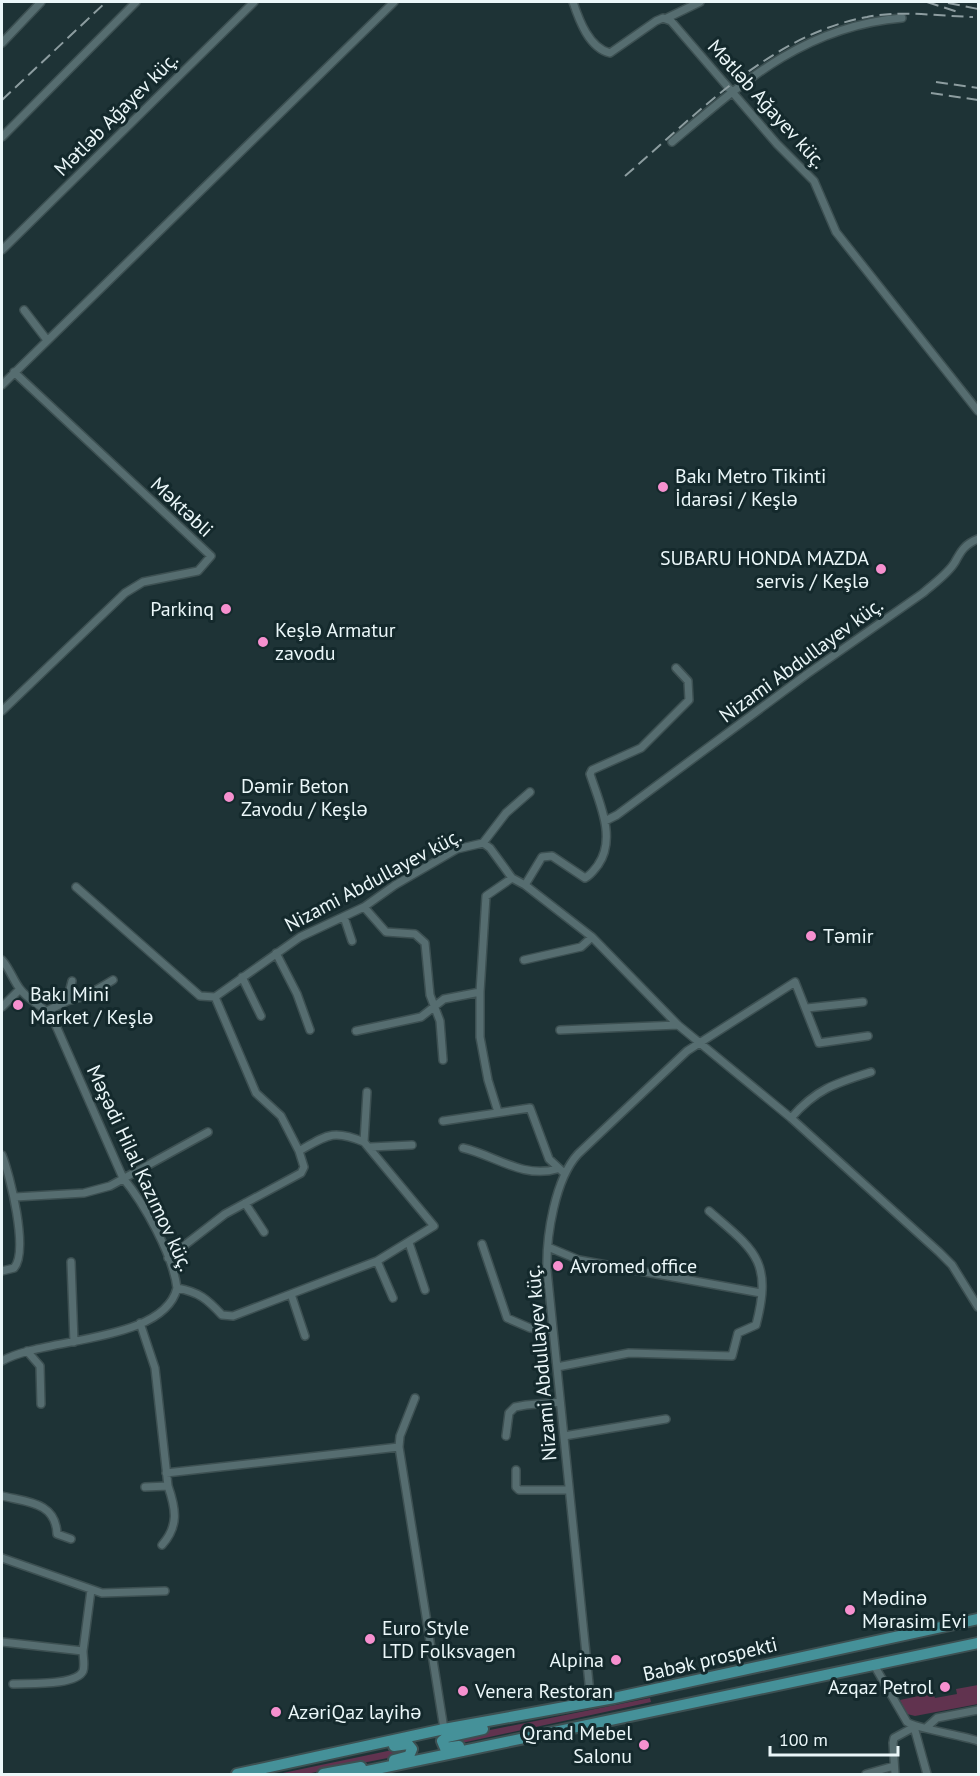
<svg xmlns="http://www.w3.org/2000/svg" width="980" height="1776" font-family="'PT Sans',sans-serif">
<style>
.green{fill:#61334f}
.lines{fill:none;stroke-linecap:round;stroke-linejoin:round}
.minor-casing{stroke:#3d5052;stroke-width:10}
.primary-casing{stroke:#3d5052;stroke-width:14}
.minor{stroke:#566d70;stroke-width:7}
.primary{stroke:#459199;stroke-width:10}
.rail{stroke:#8d9da0;stroke-width:2;stroke-dasharray:12 6;stroke-linecap:butt}
.poi-dot{fill:#f690cf;stroke:#14292c;stroke-width:2}
.labels{text-anchor:middle;stroke-width:6;stroke-linejoin:round;paint-order:stroke}
.street-label{font-size:20px;fill:#ebf7f9;stroke:#14292c}
.poi-label{font-size:20px;fill:#ebf7f9;stroke:#14292c;text-anchor:start}
</style>
<rect width="100%" height="100%" fill="#1e3336"/>
<!-- green -->
<path class="green" d="M978,1685V1704L915,1716L907,1714L900,1700L933,1693L935,1698L957,1694L956,1689Z
M650,1698L651,1702L457,1744L451,1741L455,1737Z
M397,1749L403,1751L398,1756L306,1774H278Z"/>
<g class="lines">
<defs>
<path id="minor" d="M573,2C579,20 589,48 610,53L656,21L663,18L671,21L777,144L814,181L836,232L978,411
M667,18L700,2
M2,43L41,2
M2,137L136,2
M672,142C743,82 805,26 902,18
M2,250L254,2
M24,310L47,340
M2,385L394,2
M2,711L125,593L143,582L198,571L211,556L14,372
M605,821L617,815L807,674L923,593C933,584 948,574 955,562C961,551 965,544 978,539
M483,843L506,813L530,792
M525,885L542,857L552,856L585,878C591,875 594,870 598,865C617,838 599,802 590,774L592,770L641,748L689,700L688,681L676,668
M76,887L200,996L215,997L256,1093L281,1116L299,1151L304,1167L301,1173L225,1214L168,1258
M364,907L386,932L415,934L425,943L430,995L440,1021L443,1060
M344,917L352,941
M276,953L297,994L310,1030
M2,960C10,969 13,980 20,989C29,1001 44,1006 53,1019L123,1178C144,1203 173,1255 177,1288C164,1343 43,1337 2,1361
M524,960L581,947L592,937
M242,977L261,1016
M215,997L300,937L364,907L395,885L457,849L483,843L490,848L512,878L525,885L592,937L678,1025L791,1118L939,1252L952,1265L978,1307
M67,1001L72,981
M2,1007L20,989
M807,1008L863,1002
M47,1011L67,1001L86,996L113,980
M560,1030L678,1025
M356,1031L421,1017L444,999L480,992
M498,1112L488,1080L480,1037V992L486,896L512,878
M791,1118C816,1089 836,1083 871,1072
M443,1121L530,1108L549,1159L564,1173
M364,1142L367,1092
M371,1147L412,1145
M463,1148C494,1155 523,1179 557,1169
M2,1155C10,1175 29,1251 14,1268L2,1271
M15,1197L84,1193L110,1186L208,1132
M245,1203L264,1232
M409,1243L425,1290
M482,1244L507,1318L530,1328L552,1330
M548,1247L579,1260L761,1293
M377,1261L393,1298
M71,1262L74,1342
M177,1288C199,1292 207,1299 222,1315L233,1316L377,1261L434,1226L364,1142C333,1129 327,1135 299,1151
M291,1294L305,1336
M140,1323L155,1368L168,1486C176,1509 179,1526 162,1545
M27,1351L40,1366L41,1404
M557,1367L629,1353L732,1356L738,1333L756,1325C773,1260 754,1250 709,1211
M415,1398L400,1436L399,1447L444,1729
M506,1436L509,1413L515,1407L526,1405L560,1402
M564,1436L666,1419
M516,1470V1487L519,1490H569
M166,1473L399,1447
M145,1487L168,1486
M2,1496C27,1502 56,1502 57,1534L71,1539
M2,1558L102,1593L165,1591
M2,1642L83,1651L91,1590
M874,1665L907,1722C917,1729 962,1735 978,1741
M13,1684C28,1683 76,1686 83,1671C85,1665 83,1657 83,1651
M591,1703L547,1270C546,1236 555,1179 578,1154L687,1051L795,982L819,1043L868,1036
M927,1727L937,1718L978,1710
M866,1774L894,1766
M895,1774L893,1743L894,1738L914,1727L927,1774"/>
<path id="primary" d="M459,1746L445,1748L442,1741L447,1737L483,1729
M394,1760L409,1756L412,1749L408,1744L394,1746
M237,1774L444,1729L614,1698L978,1619
M323,1774L361,1767
M353,1774L978,1643"/>
</defs>
<!-- minor casing -->
<use href="#minor" class="minor-casing"/>
<!-- primary casing -->
<use href="#primary" class="primary-casing"/>
<!-- minor -->
<use href="#minor" class="minor"/>
<!-- primary -->
<use href="#primary" class="primary"/>
<!-- rail -->
<path class="rail" d="M927,2L958,12
M948,3L978,9
M936,82L978,88
M931,93L978,100
M2,100L106,2
M625,176C696,115 772,34 867,17C901,10 938,16 973,17"/>
</g>
<!-- markers -->
<g class="poi-dot">
<circle cx="663" cy="487" r="6"/>
<circle cx="881" cy="569" r="6"/>
<circle cx="226" cy="609" r="6"/>
<circle cx="263" cy="642" r="6"/>
<circle cx="229" cy="797" r="6"/>
<circle cx="811" cy="936" r="6"/>
<circle cx="18" cy="1005" r="6"/>
<circle cx="558" cy="1266" r="6"/>
<circle cx="850" cy="1610" r="6"/>
<circle cx="370" cy="1639" r="6"/>
<circle cx="616" cy="1660" r="6"/>
<circle cx="945" cy="1687" r="6"/>
<circle cx="463" cy="1691" r="6"/>
<circle cx="276" cy="1712" r="6"/>
<circle cx="644" cy="1745" r="6"/>
</g>
<g class="labels">
<!-- street labels -->
<g class="street-label">
<text transform="translate(767 104) rotate(48)" y="7">Mətləb Ağayev küç.</text>
<text transform="translate(116 114) rotate(-45)" y="7">Mətləb Ağayev küç.</text>
<text transform="translate(182 507) rotate(43)" y="7">Məktəbli</text>
<text transform="translate(801 660) rotate(-36)" y="7">Nizami Abdullayev küç.</text>
<text transform="translate(373 880) rotate(-28)" y="7">Nizami Abdullayev küç.</text>
<text transform="translate(140 1168) rotate(65)" y="7">Məşədi Hilal Kazımov küç.</text>
<text transform="translate(541 1363) rotate(-95)" y="7">Nizami Abdullayev küç.</text>
<text transform="translate(710 1659) rotate(-13)" y="7">Babək prospekti</text>
</g>
<!-- poi labels -->
<g class="poi-label">
<text x="675" y="483">Bakı Metro Tikinti<tspan x="675" dy="23">İdarəsi / Keşlə</tspan></text>
<text x="869" y="565" text-anchor="end">SUBARU HONDA MAZDA<tspan x="869" dy="23">servis / Keşlə</tspan></text>
<text x="214" y="616" text-anchor="end">Parkinq</text>
<text x="275" y="637">Keşlə Armatur<tspan x="275" dy="23">zavodu</tspan></text>
<text x="241" y="793">Dəmir Beton<tspan x="241" dy="23">Zavodu / Keşlə</tspan></text>
<text x="823" y="943">Təmir</text>
<text x="30" y="1001">Bakı Mini<tspan x="30" dy="23">Market / Keşlə</tspan></text>
<text x="570" y="1273">Avromed office</text>
<text x="862" y="1605">Mədinə<tspan x="862" dy="23">Mərasim Evi</tspan></text>
<text x="382" y="1635">Euro Style<tspan x="382" dy="23">LTD Folksvagen</tspan></text>
<text x="604" y="1667" text-anchor="end">Alpina</text>
<text x="933" y="1694" text-anchor="end">Azqaz Petrol</text>
<text x="475" y="1698">Venera Restoran</text>
<text x="288" y="1719">AzəriQaz layihə</text>
<text x="632" y="1740" text-anchor="end">Qrand Mebel<tspan x="632" dy="23">Salonu</tspan></text>
</g>
</g>
<!-- border -->
<rect width="980" height="1776" fill="none" stroke="#ebf7f9" stroke-width="6"/>
<!-- scale -->
<path d="M770 1746v9h128v-9" fill="none" stroke="#ebf7f9" stroke-width="3"/>
<text x="779" y="1746" font-size="18" fill="#ebf7f9" stroke="#14292c" stroke-width="4.5" paint-order="stroke">100 m</text>
</svg>
